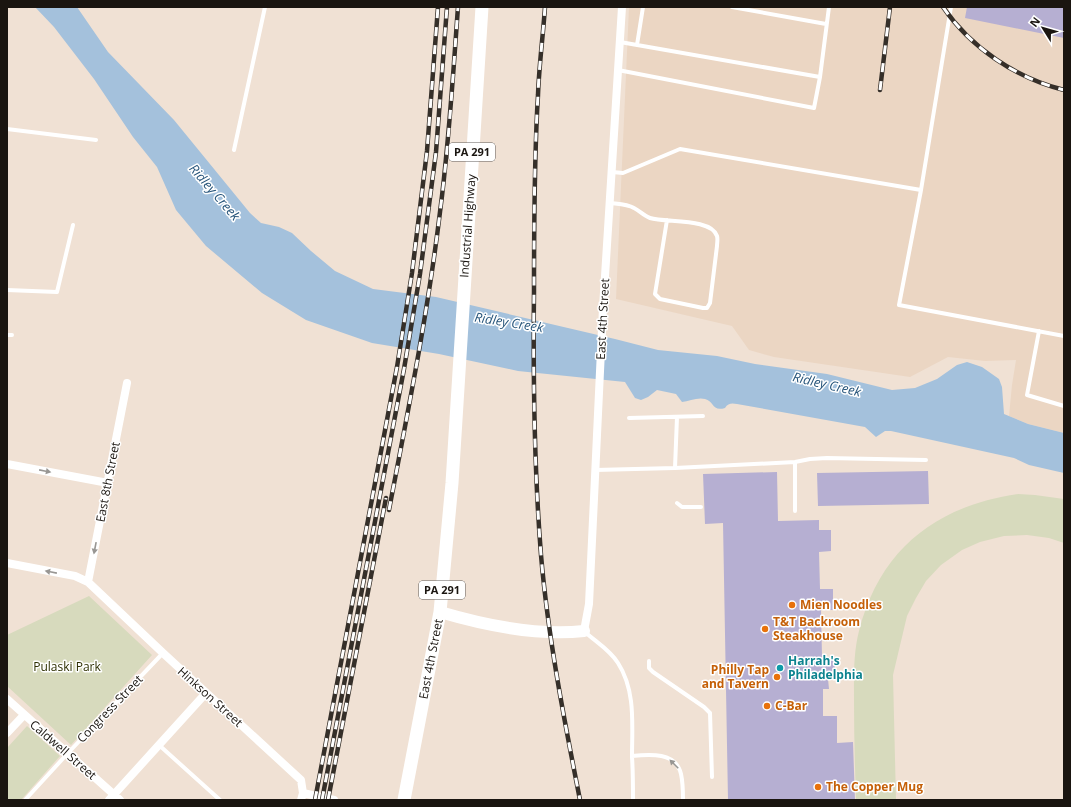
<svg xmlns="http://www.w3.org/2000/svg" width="1071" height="807" font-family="'Open Sans',sans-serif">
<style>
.built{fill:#ebd6c3}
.green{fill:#d7dabd}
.water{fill:#a4c1dc}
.building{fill:#b6afd2}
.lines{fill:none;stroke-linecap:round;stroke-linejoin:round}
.lane{stroke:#fff;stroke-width:4}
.street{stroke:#fff;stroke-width:8}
.secondary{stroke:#fff;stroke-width:12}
.primary{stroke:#fff;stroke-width:13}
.rail-casing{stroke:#352f29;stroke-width:4.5}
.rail{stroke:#fff;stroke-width:3;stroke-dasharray:9;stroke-linecap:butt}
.oneway{fill:#989693}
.food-dot{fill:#e8710a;stroke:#fff;stroke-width:1.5}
.culture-dot{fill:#0f9aa8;stroke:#fff;stroke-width:1.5}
.labels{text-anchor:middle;stroke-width:3;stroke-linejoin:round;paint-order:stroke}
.shield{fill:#fff;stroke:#5f5b58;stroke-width:1}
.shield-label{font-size:11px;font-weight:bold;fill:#1a1510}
.street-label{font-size:12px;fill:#1a1510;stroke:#fff}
.food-label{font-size:12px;font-weight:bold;fill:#c56008;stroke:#fff;text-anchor:start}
.culture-label{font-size:12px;font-weight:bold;fill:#0d838f;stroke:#fff;text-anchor:start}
.park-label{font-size:12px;fill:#2d2f01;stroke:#fff}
.water-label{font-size:13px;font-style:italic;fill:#26547a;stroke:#fff}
</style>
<rect width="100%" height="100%" fill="#f0e1d4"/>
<!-- built -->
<path class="built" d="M629,7H1064V433L1028,424L1009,416L1012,385L1016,360L985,361L948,357L910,377L774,357L749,350L732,326L616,299Z"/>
<!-- green -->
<path class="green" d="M1018,494L1035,495L1064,499V543L1049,538L1027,535L1004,536L980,542L962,550L941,565L926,581L916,598L907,616L893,675L896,800H856C855,768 854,735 854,703C854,679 853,654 859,631C880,549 936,506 1018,494Z
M89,596L152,655L71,745L7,686V635Z
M27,726L60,756L21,800H7V748Z"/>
<!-- water -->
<path class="water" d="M35,7H77L108,52L174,120L250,213L261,223L279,227L292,233L311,251L335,271L373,289L436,297L615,339L658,350L717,356L755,364L827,374L892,390L915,388L937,379L957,365L967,362L982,367L999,379L1002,387L1004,414L1028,424L1064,433V473L1029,465L1014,458L891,431H885L876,437L865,427L737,404C732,403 728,403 725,408C712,412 714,401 705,399C698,397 689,401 682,402L676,394L657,390L648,397L641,400L635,398L625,382L518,371L439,354L372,343L306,320L262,293L206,246L176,210L157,167L133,137L94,79L54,27Z"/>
<!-- building -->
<path class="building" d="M967,7H1064V38L965,18Z
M928,471L929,504L818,506L817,473Z
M777,472L778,521L819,520V530H831V551L819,552L820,589H833V610H821L822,657H835V678L828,679L829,689H823V716H837V743L853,742L855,800H728L723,523L705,524L703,474Z"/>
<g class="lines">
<!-- lane -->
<path class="lane" d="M732,7L826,24
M951,7L921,190L899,305L1064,336
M620,42L820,77L829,7
M637,45L643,7
M618,70L814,108L820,77
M7,129L96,140
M234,150L265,7
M612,172L623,173L680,149L921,190
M610,203C618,204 627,204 634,208C640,211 644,216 650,218C666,223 711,218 717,236C718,239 717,243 717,246L710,303L707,308H703L660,299L655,294L667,220
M7,290L57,292L73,225
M1039,331L1027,395L1064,406
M7,335H12
M629,418L703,416
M795,462V511
M675,468L677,417
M595,470L675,468L795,462L810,459L827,458L926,460
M677,503L682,507H701
M585,632C596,642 610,650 618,663C636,691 632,725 632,757C633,771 633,786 633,800
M649,661V668L653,672L704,707L710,713L712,777
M159,745L220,800
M632,756C650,754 676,752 681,774C683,783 683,792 683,800
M25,800L68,753L163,653"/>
<!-- street -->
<path class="street" d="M7,464L108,483
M7,563L75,576L88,582L163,653L301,780L303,793L301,800
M88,582L127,383
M584,631L589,604L603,308L622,7
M7,699L120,800
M7,733L24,715
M303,793L334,800
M109,800L206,693"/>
<!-- secondary -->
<path class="secondary" d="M440,612C484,625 538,636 584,631"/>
<!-- primary -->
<path class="primary" d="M404,800L440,612L452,483L482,7"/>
<defs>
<path id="rail" d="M545,7C543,36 539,66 538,95C534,160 534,225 534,291C533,379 534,467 541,555C548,637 564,719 580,800
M943,7C971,48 1016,78 1064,90
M880,90L890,7
M389,510C408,411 428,312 440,212C449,144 453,75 458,7
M315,800L397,367L412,273L427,151L438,7
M322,800L404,369L420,274L436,152L447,7
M328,800L386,498"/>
</defs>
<!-- rail casing -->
<use href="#rail" class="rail-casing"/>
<!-- rail -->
<use href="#rail" class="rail"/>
</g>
<!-- one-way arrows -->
<defs><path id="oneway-solid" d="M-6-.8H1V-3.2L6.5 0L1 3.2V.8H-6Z"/></defs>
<g class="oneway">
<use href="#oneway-solid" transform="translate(45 471) rotate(11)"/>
<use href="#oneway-solid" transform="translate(95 548) rotate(101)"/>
<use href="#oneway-solid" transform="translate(51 572) rotate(-169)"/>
<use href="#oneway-solid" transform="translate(674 764) rotate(-135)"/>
</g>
<!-- markers -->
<g class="food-dot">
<circle cx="792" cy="605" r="4"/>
<circle cx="765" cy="629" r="4"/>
<circle cx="777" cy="677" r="4"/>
<circle cx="767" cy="706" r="4"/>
<circle cx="818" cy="787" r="4"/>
</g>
<circle class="culture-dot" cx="780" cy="668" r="4"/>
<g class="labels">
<!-- shield labels -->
<g class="shield">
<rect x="449" y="143" width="46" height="18" rx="3"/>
<rect x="419" y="581" width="46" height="18" rx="3"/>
</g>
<g class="shield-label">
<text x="472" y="156">PA 291</text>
<text x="442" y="594">PA 291</text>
</g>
<!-- street labels -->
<g class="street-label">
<text transform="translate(468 226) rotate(-86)" y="4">Industrial Highway</text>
<text transform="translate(603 319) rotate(-87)" y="4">East 4th Street</text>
<text transform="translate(108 482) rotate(-79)" y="4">East 8th Street</text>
<text transform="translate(431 659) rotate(-79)" y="4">East 4th Street</text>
<text transform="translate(210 697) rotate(42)" y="4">Hinkson Street</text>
<text transform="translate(110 709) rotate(-46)" y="4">Congress Street</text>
<text transform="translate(63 750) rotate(41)" y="4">Caldwell Street</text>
</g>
<!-- food labels -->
<g class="food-label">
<text x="800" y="609">Mien Noodles</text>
<text x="773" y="626">T&amp;T Backroom<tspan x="773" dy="14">Steakhouse</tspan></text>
<text x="769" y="674" text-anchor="end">Philly Tap<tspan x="769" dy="14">and Tavern</tspan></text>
<text x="775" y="710">C-Bar</text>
<text x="826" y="791">The Copper Mug</text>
</g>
<!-- culture labels -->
<g class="culture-label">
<text x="788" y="665">Harrah's<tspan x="788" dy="14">Philadelphia</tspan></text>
</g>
<!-- park labels -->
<g class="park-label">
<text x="67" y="671">Pulaski Park</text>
</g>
<!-- water labels -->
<g class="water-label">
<text transform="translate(215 192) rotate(49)" y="5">Ridley Creek</text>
<text transform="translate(509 322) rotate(9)" y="5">Ridley Creek</text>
<text transform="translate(827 384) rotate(13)" y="5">Ridley Creek</text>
</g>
</g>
<!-- border -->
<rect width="1071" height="807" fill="none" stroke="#1a1510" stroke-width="16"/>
<!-- north arrow -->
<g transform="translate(1043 28) rotate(307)" stroke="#ffffff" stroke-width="3" paint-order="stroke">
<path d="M0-3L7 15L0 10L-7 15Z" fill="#1a1510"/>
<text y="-6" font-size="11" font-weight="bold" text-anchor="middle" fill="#1a1510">N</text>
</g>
</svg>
